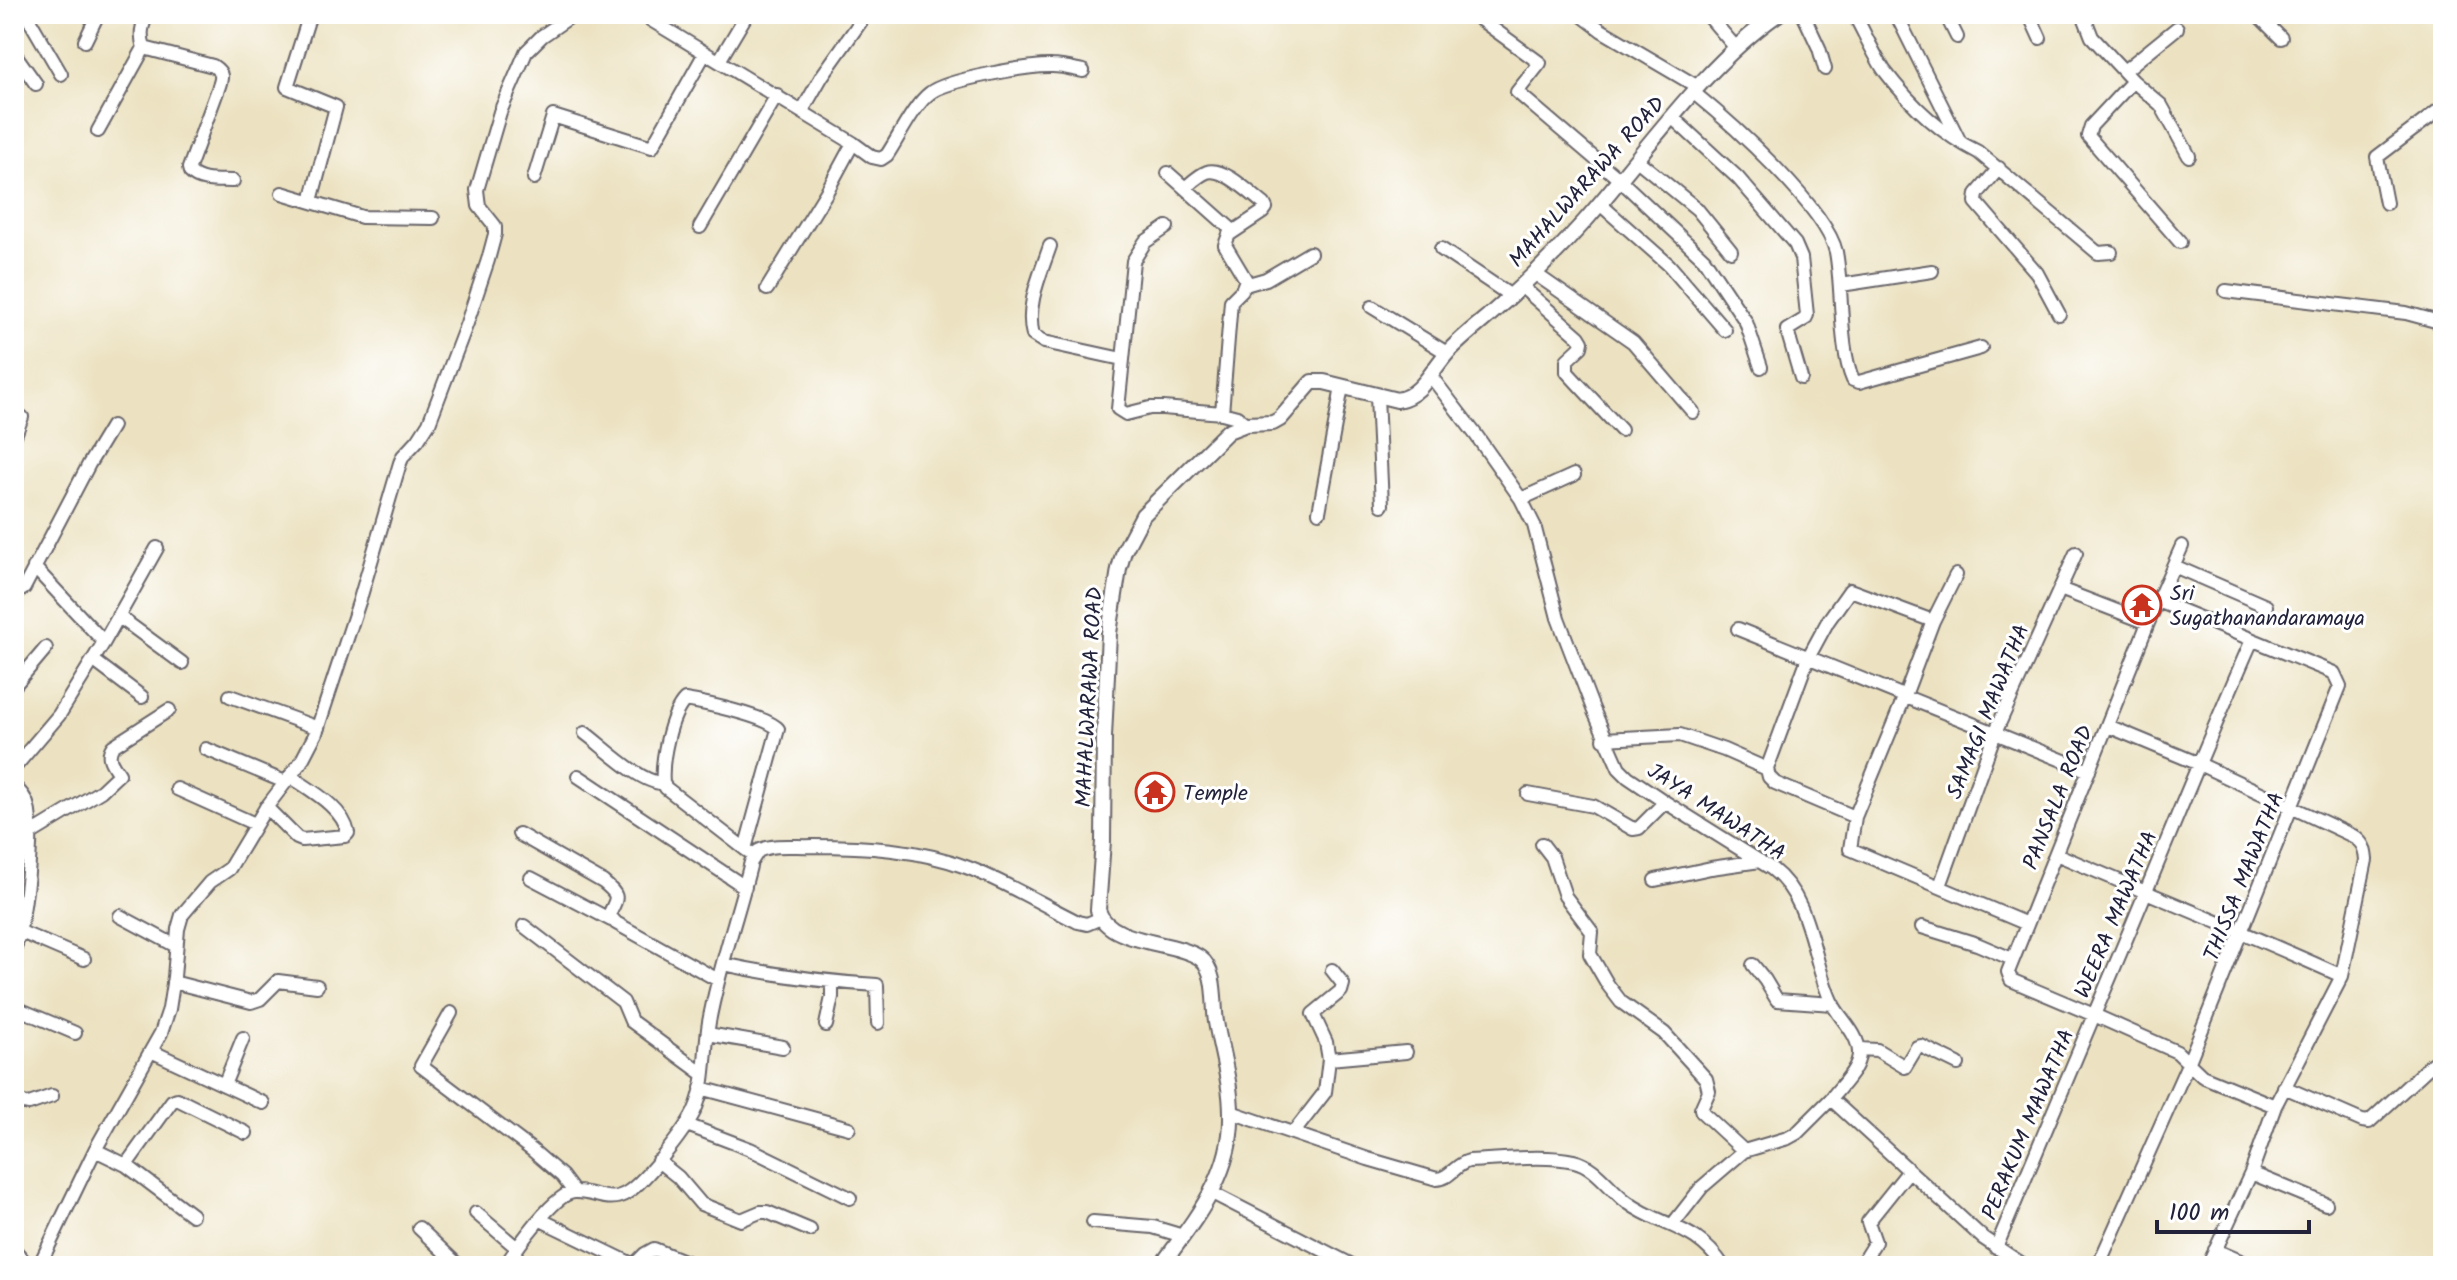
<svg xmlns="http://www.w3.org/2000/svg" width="2457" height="1280" font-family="Kalam,sans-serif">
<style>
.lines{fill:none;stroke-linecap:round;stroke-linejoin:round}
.minor-casing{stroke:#69656a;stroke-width:16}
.tertiary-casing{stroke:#69656a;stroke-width:18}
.minor{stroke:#fff;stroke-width:12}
.tertiary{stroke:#fff;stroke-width:14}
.labels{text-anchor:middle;stroke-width:6;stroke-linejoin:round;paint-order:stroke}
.street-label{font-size:22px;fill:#22223b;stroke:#fff}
.poi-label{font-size:22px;fill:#22223b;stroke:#fff;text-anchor:start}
</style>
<rect width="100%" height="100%" fill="#fff"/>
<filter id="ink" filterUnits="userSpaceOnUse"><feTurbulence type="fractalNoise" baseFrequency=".0125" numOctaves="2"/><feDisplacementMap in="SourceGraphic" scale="16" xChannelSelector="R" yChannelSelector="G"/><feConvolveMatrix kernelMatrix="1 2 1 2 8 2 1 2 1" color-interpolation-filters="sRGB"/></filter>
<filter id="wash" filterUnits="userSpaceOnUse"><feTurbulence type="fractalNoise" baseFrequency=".006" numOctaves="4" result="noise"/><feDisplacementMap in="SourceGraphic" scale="32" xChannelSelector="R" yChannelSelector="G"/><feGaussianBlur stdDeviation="1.8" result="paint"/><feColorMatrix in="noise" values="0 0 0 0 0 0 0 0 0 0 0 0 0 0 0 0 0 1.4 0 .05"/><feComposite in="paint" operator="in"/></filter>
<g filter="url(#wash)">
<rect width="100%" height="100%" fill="#ece2c1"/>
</g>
<g filter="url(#ink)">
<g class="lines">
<defs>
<path id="minor" d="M26,14L61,74
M148,14C141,26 140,35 144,48L213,66C224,73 222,78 218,89L189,168L190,172C200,183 220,180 233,181
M310,14L287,87L336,107L311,201
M641,14L853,143L826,193L767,289
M1473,14L1540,63L1517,92L1620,180L1704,259L1746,322L1761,367
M1580,14L1601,30L1698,87
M1707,14L1736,48
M1803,14L1819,48L1825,69
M1854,14C1864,32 1873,53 1884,70C1909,103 1941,134 1978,152L2098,253L2111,252
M1896,14L1959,140
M1950,14L1948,19L1957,37
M2029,14L2040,38
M2083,14L2092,37L2133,81L2161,105L2189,156
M2257,14L2281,38
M85,41L98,14
M14,53L36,84
M719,61L747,14
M2124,71L2177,28
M2133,81L2091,126L2088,136L2180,242
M1694,93C1731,123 1826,208 1836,252C1843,289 1839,349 1853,380L1859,382L1981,348
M802,111L822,76L866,14
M1673,118L1738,178L1795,244L1801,258L1807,315L1805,319L1787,330L1801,378
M98,131L144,48
M853,143L872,157L881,159L887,155C899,137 914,105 930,93C945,80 1031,65 1052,66C1062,66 1073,69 1083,71
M1637,160L1697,209L1731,251
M1999,168L1977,194L1976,202L2037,273L2059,314
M1168,173L1231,229L1225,245L1246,280L1242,290L1231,301L1222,413L1237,417L1246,424
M534,178L553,116L652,147L705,53
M1185,188C1192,182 1199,175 1207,172C1223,166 1251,194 1264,204L1266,208L1263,212L1230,234
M282,193L362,217L433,218
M2386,203L2377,157L2443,107
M1600,204L1669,265L1725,330
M700,227L777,95
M1167,227L1145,242L1133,261L1118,409L1126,414L1150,408H1163L1222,413
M1050,246C1041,273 1025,306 1033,335L1044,342L1122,359
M1441,249L1511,296
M1534,273L1633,342L1693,412
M1245,285L1266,279L1310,253
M1841,285L1932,271
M1521,286L1579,337L1582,342L1581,347L1567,360V372L1621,430
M2226,291L2406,313L2443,323
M1372,307L1447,353
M1430,375L1476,435L1521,499L1534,525L1558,618L1593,709L1619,768L1628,777L1665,802L1772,869C1813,901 1811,959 1832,1003C1840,1019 1858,1033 1859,1052C1860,1069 1840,1086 1831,1099L1983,1238L2025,1266
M1377,396L1382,505
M14,438L22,417
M1521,499L1574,475
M1319,512L1342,387
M2174,566L2266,606
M34,567L104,642
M1956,575L1933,621L1904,698L1855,817L1850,849L2027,924
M2060,589L2148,623
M14,590L19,591L24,588L89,464L112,426
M118,616L182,663
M1738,629L2089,771
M2252,640C2197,764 2148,890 2094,1015L2177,1052L2202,1076L2275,1106
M93,660L142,697
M14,686L46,648
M230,696L318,728
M2108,726L2197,763L2353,836C2363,843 2365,848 2366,860L2342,976L2275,1106L2251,1173L2208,1266
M585,733C603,746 641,784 663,783
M1604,739L1680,735L1724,750L1767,769
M206,749L285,782
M14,768L59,715L104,642L157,548
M578,776L745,887
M14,786C20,792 26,798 28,807C35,836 24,922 14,951
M177,789L255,824
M1528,794L1593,806L1633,829L1639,828L1665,802
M266,807L297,838L302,840L345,836L348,833C343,807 310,790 290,776
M1855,817L1775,783L1769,777L1767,769L1808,658L1828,621L1850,590L1933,621
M30,834L101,791L119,774C113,765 105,757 113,746L169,710
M519,834L603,882C621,897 617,897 609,915L616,923L718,980
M1542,844L1552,857L1565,896L1592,932L1590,954L1608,985L1621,1002L1664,1033L1706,1079L1709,1091L1701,1109L1702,1112L1744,1151
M745,849L778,729C766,716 704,703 685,700C670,715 661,761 663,783L666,788L745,849L754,855
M2056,854C2151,895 2247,933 2342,976
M531,878L611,920
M1655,880L1711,868L1760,861
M1940,886L1995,733L2076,553
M120,916L176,946
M524,926L623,1002L631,1021L703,1074
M1922,927L1977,944L2012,959
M21,932L84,959
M723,964C774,975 825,982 877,985L878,1023
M1753,965L1765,980L1777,1000L1833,1004
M173,982L251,1002L260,999L278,981L317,986
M14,1007L75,1033
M451,1013L421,1066L532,1150L562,1176L574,1192
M826,1025L832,997V983
M708,1034L783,1047
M1859,1049L1877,1050L1905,1067L1917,1047L1921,1046L1958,1064
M151,1051L263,1103
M1329,1059L1326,1042L1313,1014L1341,991L1343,984L1332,970
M224,1085L243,1038
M2284,1087L2362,1121L2369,1122L2433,1063L2443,1057
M701,1088L849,1128
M14,1101L29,1104L52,1096
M1231,1112L1368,1159L1437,1179C1450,1179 1455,1164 1469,1161C1501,1160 1543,1154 1574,1161C1596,1166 1609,1189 1627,1202C1662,1228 1695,1224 1723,1266
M687,1125L750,1149L850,1198
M1294,1132L1325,1092L1329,1059L1406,1052
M95,1150L126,1165L172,1101L177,1099L246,1133
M658,1161L678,1177L701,1204L741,1220L760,1212H767L810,1230
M126,1165L192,1215
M2251,1173L2326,1204
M1212,1193L1354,1266
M476,1213L517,1248
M541,1220L636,1266
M1093,1222L1153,1227L1183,1236
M1673,1224L1702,1187L1744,1151L1788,1138L1797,1133L1831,1099
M419,1228L459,1266
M1996,1248L2094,1015L2011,980L2008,972L2148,623L2182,546
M2215,1250L2252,1266
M634,1265L645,1254L654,1249L696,1266
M39,1266L95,1150L161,1033L169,1009L174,977L178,929L182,915L210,882L229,869L265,809L301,762L316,733L360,599L400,463L403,456L418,440L429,423L467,323L488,260L495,234V226L479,206L477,190L500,112L526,52L542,36L574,14
M505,1266C516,1249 555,1192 575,1192C595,1191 609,1205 628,1192C646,1180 684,1132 694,1112C707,1085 704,1051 709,1022C719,967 738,915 751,862L758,851C774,843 796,847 813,846C863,846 919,849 966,867C1002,880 1043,905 1078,922L1087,924L1101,918
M1860,1266L1875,1242L1868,1222L1908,1172
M2098,1266L2188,1064L2340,686L2334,673L2158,601"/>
<path id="tertiary" d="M14,1251L27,1266
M1161,1266C1195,1219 1233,1175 1231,1113C1231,1083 1221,1052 1216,1022C1213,1004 1217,970 1200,958C1174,940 1108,945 1098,910L1103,841L1104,737L1109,633L1119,569L1124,551L1143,515L1228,431L1246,424L1273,423L1280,419L1312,382H1324L1397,400C1422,396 1432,369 1448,352C1465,334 1485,320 1503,303C1531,278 1559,250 1584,222C1644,154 1704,65 1778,14"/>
</defs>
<!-- minor casing -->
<use href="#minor" class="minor-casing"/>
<!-- tertiary casing -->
<use href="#tertiary" class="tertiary-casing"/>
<!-- minor -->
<use href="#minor" class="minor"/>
<!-- tertiary -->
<use href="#tertiary" class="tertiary"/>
</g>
</g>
<!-- icons -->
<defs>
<symbol id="temple-ring" viewBox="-11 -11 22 22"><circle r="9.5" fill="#fff" stroke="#c8321e" stroke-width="1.5"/><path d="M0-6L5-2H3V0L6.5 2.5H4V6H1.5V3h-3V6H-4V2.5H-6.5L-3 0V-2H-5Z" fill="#c8321e"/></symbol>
</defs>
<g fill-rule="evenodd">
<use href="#temple-ring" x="2120" y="583" width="44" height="44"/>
<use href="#temple-ring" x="1133" y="770" width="44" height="44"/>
</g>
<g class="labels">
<!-- street labels -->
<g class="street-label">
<text transform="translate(1586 181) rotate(-48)" y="8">MAHALWARAWA ROAD</text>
<text transform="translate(1088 697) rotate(-87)" y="8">MAHALWARAWA ROAD</text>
<text transform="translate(1987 711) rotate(-68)" y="8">SAMAGI MAWATHA</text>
<text transform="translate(2057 797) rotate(-68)" y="8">PANSALA ROAD</text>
<text transform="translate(1717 811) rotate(33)" y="8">JAYA MAWATHA</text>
<text transform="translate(2243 876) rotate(-68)" y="8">THISSA MAWATHA</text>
<text transform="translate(2115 914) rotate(-67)" y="8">WEERA MAWATHA</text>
<text transform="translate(2027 1124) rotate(-67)" y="8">PERAKUM MAWATHA</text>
</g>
<!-- poi labels -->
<g class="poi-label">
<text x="2170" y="600">Sri<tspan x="2170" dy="25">Sugathanandaramaya</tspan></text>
<text x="1183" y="800">Temple</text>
</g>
</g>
<!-- margin -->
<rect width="2457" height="1280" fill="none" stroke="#fff" stroke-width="48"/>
<!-- scale -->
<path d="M2157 1220v12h152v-12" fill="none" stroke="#22223b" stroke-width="4"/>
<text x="2169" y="1220" font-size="24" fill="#22223b" stroke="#ffffff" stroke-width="6" paint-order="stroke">100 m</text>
</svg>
